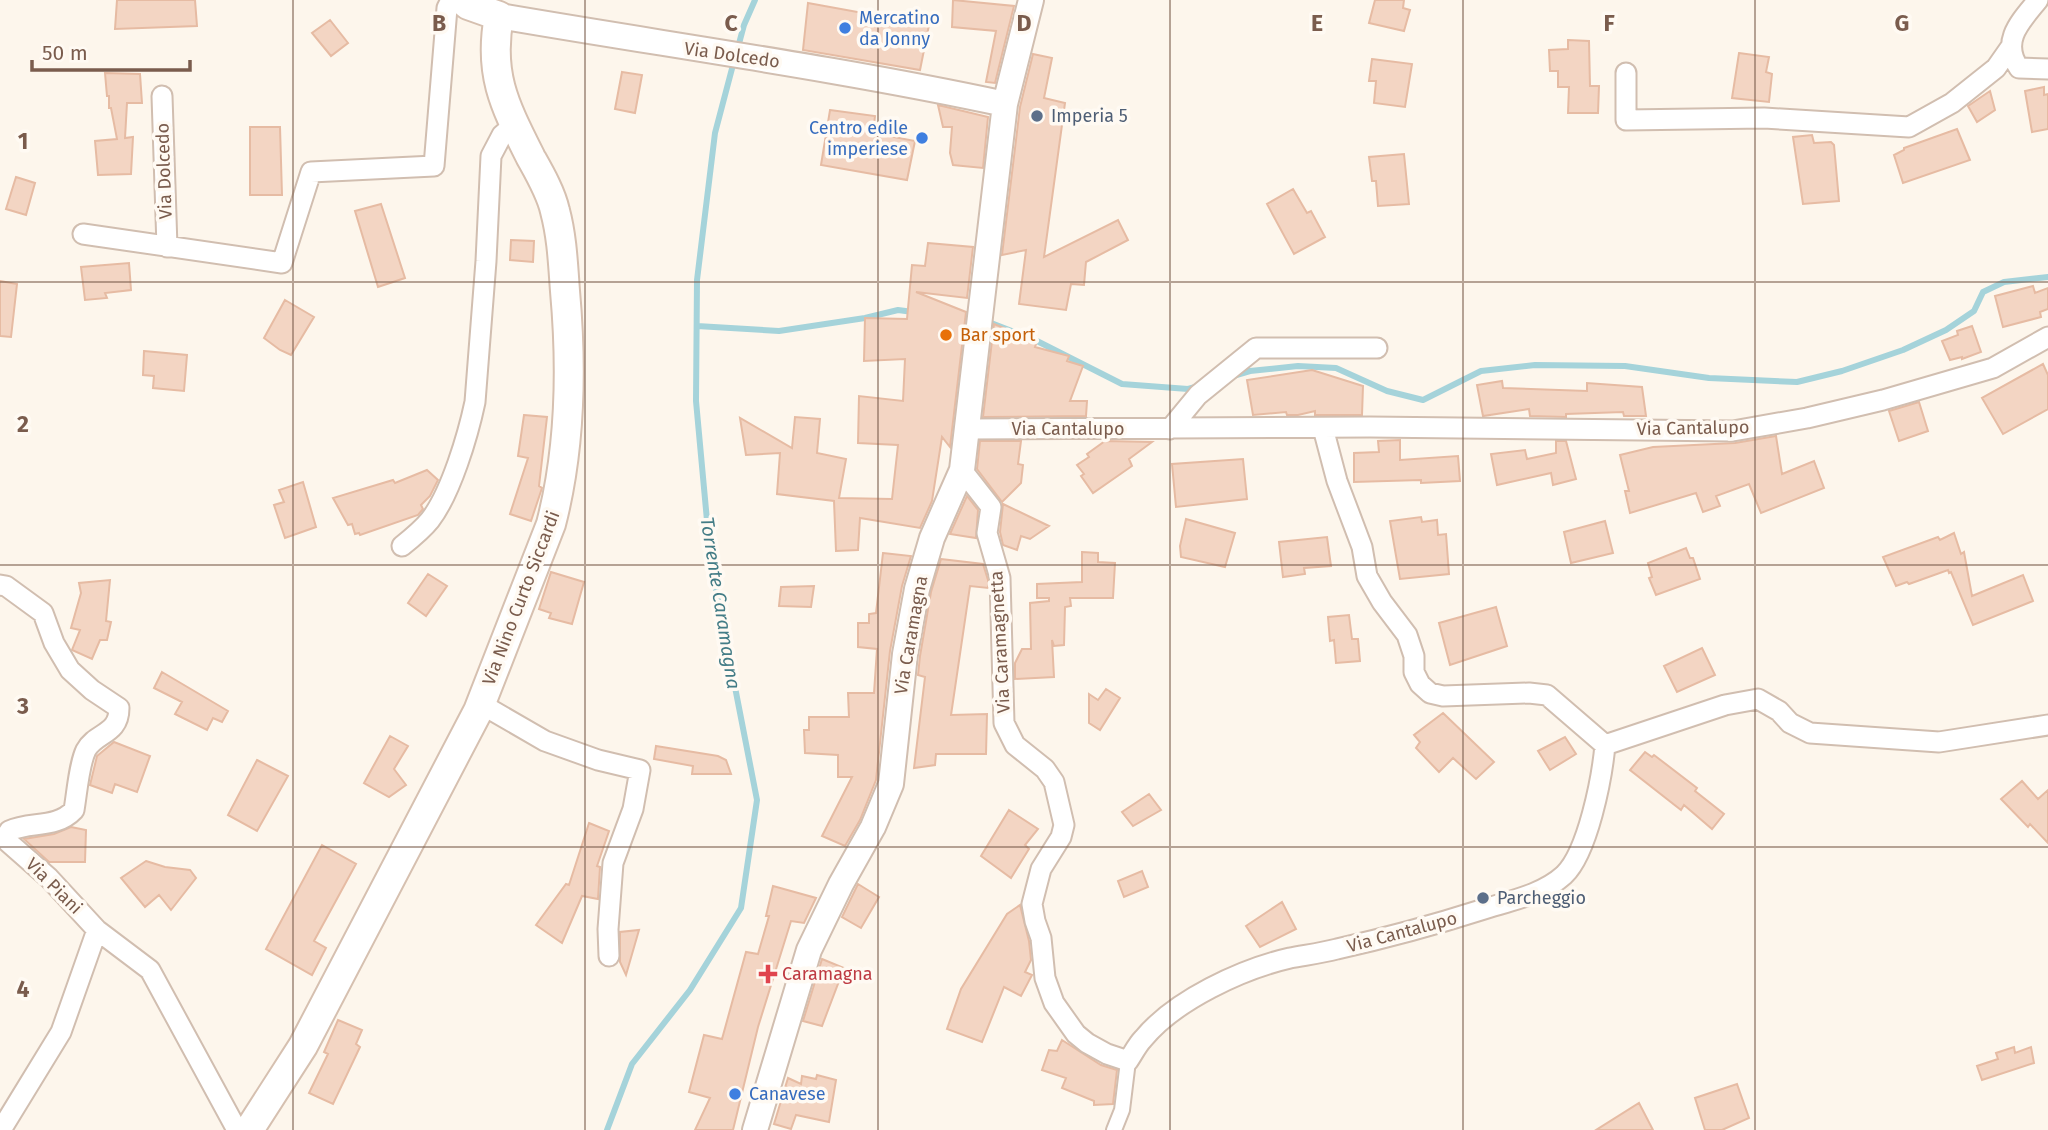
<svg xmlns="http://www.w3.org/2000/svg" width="2048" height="1130" font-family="'Fira Sans',sans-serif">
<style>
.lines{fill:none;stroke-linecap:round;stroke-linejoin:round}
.stream{stroke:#a5d3da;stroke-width:6}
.building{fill:#f3d5c3;stroke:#e6bba3;stroke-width:2}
.pedestrian-casing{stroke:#d1beb0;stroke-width:18}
.minor-casing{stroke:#d1beb0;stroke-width:23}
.tertiary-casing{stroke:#d1beb0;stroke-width:28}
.secondary-casing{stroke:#d6c0b0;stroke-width:32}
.pedestrian{stroke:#fff;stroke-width:14}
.minor{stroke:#fff;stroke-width:19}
.tertiary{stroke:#fff;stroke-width:24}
.secondary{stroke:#fff;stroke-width:28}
.grid{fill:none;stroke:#7a5c4d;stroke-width:2;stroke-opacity:0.55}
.shop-dot{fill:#3f7fe0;stroke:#fffaf3;stroke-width:2.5}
.service-dot{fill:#5c6f8a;stroke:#fffaf3;stroke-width:2.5}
.food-dot{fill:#e8710a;stroke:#fffaf3;stroke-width:2.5}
.health-dot{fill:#e0444e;stroke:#fffaf3;stroke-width:2.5}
.labels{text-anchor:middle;stroke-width:7;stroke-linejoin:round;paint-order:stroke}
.shop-label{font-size:18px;fill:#366cbe;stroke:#fffaf3;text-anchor:start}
.street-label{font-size:18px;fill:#7a5c4d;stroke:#fffaf3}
.service-label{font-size:18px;fill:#4e5e75;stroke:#fffaf3;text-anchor:start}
.food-label{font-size:18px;fill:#c56008;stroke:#fffaf3;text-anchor:start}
.health-label{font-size:18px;fill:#be3a42;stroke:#fffaf3;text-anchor:start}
.water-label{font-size:19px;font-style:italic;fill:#437c86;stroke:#fffaf3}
.grid-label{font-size:23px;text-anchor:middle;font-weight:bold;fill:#7a5c4d;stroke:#fffaf3;stroke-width:7;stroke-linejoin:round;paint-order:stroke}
</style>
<rect width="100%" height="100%" fill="#fdf6ec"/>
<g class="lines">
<!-- stream -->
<path class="stream" d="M737,51L744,25L755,0
M986,321L1037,341L1122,384L1188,389L1199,386
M697,326L779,331L865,318L898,310L913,312
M1233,376L1250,371L1298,366L1336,368L1387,391L1423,400L1481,371L1535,365L1625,366L1709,378L1797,382L1842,371L1903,350L1946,330L1974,311L1983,292L2004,282L2048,277
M607,1130L632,1064L690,990L741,908L757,800L711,564L696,401L697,280L715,133L734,61"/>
</g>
<!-- building -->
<path class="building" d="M117,0H195L197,26L115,29Z
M953,0L1014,6L995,83L986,82L996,31L952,27Z
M1375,0H1404L1403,8L1410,10L1404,31L1369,23Z
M808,3L929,25L920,70L803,50Z
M330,20L348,43L331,56L312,33Z
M1568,40L1589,41L1590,86H1599L1598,113H1568L1569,87H1558V71H1550L1549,50L1568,49Z
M1739,53L1769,57L1766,72L1772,74L1769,102L1732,98Z
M1033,54L1052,58L1044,98L1065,103L1044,257L1118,220L1128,240L1086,262L1084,285L1071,284L1066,310L1019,304L1026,250L1002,255L1020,107Z
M1372,59L1412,64L1405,107L1374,103L1376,81H1369Z
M622,72L642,75L635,113L615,109Z
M105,73L140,74L142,103H127L125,138L133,137L131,174L98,175L95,141L117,139L111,108H109V96H107Z
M2044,87V95L2048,94V129L2032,132L2025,91Z
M1990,91L1995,110L1977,122L1968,106Z
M938,105L988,117L983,168L953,165L950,153L952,127H943Z
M830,110L875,116L873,133L915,141L907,180L821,165Z
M250,127H280L282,195H250Z
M1957,129L1970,160L1903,183L1894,155L1904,150V148Z
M1812,135L1814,143L1831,142L1834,145L1839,201L1803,204L1793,137Z
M1404,154L1409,204L1378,206L1376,181H1372L1369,157Z
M16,177L35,183L26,215L6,209Z
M1293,189L1307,213L1311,211L1325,237L1294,254L1267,204Z
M381,204L405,278L378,287L355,211Z
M511,240L534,241L533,262L510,260Z
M928,243L973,247L967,298L916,292L966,312L950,447L942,437L932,501L920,528L860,518L858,550L836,551L834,501L777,494L780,453L746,455L740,418L792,448L795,417L820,419L817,453L846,459L839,498L892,499L898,445L858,443L859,396L903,401L905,359L864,361L865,318L907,319L912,265L925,266Z
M129,263L131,290L105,293L107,298L85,300L81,267Z
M0,281L17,284L11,337L0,336Z
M2033,286L2035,293L2048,288V309L2040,312L2041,317L2003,327L1995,296Z
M285,300L314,317L291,355L280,350L264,338Z
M994,324L1037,341L1035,347L1069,356L1067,361L1083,366L1070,401H1087L1086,416L983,417Z
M1972,326L1981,352L1962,359V357L1950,360L1942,341L1958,335L1957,331Z
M144,351L187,355L184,391L153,388L154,376L143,375Z
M2043,364L2048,375V409L2003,434L1982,398Z
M1312,370L1363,386L1362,415H1315V411L1298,415H1287L1286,412L1253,415L1247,380Z
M1502,381L1503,388L1587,391V383L1642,387L1646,416H1624L1623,412L1566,414V417L1530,416L1529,409L1483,416L1477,385Z
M1919,402L1928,431L1899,441L1889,411Z
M524,415L547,417L539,486L542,488L531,521L510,514L528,458L518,456Z
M1776,436L1782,474L1814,461L1824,488L1761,513L1749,484L1716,496L1720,506L1703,512L1696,493L1630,513L1625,491H1629L1620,455L1653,447L1735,443Z
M1400,440V460L1458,456L1460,481L1421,483V480L1354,482V453L1379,452L1378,441Z
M980,441H1021L1018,464L1023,465L1021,483L1002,502L977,469Z
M1105,441L1152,442L1129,459L1132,466L1093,493L1081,476L1084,474L1077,465L1089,457L1087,454Z
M1556,441H1566L1576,479L1553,485L1551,473L1497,485L1491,454L1525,450L1527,459L1556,453Z
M1243,459L1247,499L1176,507L1172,464Z
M427,470L438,480L430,496L421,505L423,509L418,515L360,535L359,533L355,534L352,524L348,525L333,498L393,480L395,483Z
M303,482L316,527L285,538L274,505L284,502L279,490Z
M967,496L978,510L976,538L950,534Z
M1003,504L1049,526L1030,539L1021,536L1017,550L1003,545L1000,532Z
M1421,517L1422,522L1437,520L1438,535L1446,534L1449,574L1400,579L1390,521Z
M1186,519L1235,533L1225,567L1181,557L1180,546Z
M1605,521L1613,553L1571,563L1564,532Z
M1954,533L1961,554L1964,552L1972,596L2023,575L2033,601L1973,625L1951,572L1949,573L1948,570L1909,584L1907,582L1896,586L1883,557L1938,537L1940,540Z
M1327,537L1331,566L1304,568L1305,574L1283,577L1279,542Z
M1686,548L1690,558H1693L1700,579L1656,595L1649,578L1652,577L1648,563Z
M1082,552L1098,553V562L1115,563L1113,598H1070L1071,606L1065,607L1064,645L1054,646L1052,640L1054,677L1015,679V663L1022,649H1031L1030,603L1049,601V598H1037V584L1082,582Z
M883,553L911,556L902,586L890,651L876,780L860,820L845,846L822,836L852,777H838V755L805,753L804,730H809V717H849L848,693H874L877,649L858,647V623H869V614L876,613Z
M941,559L983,564L988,580V588L970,586L951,715L987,714L986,754H936L935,765L914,768L925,677L918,675L920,656L931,592Z
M551,572L584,582L572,624L549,618L551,613L539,609Z
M428,574L447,586L426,616L408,603Z
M110,580L106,621L111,622L107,640H100L92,659L72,650L80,630L71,628L81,593L79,583Z
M814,586L811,607L779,606L781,587Z
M1496,607L1507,646L1450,665L1439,623Z
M1349,615L1352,639H1358L1360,661L1336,663L1334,640L1330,641L1328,617Z
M1702,648L1715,675L1677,692L1664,666Z
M162,672L228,711L222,722L213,718L207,730L175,714L182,702L154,688Z
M1106,689L1120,698L1100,730L1089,723V694L1098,700Z
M1443,713L1494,762L1476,779L1453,758L1439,772L1416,748L1420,742L1414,735Z
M390,736L408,746L394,769L406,785L389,797L364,783Z
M1565,737L1576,754L1550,770L1538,751Z
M114,742L150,756L137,792L115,784L112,793L90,785L97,756Z
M656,746L718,756L726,760L731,774H692L693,766L654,759Z
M1645,752L1652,757L1654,755L1697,788L1695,791L1724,814L1712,829L1684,805L1681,810L1630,770Z
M257,760L288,776L257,831L228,815Z
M2022,781L2038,799L2048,790V843L2030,824L2028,827L2001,799Z
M1149,794L1161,810L1133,826L1122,812Z
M1009,810L1038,829L1025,845L1029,849L1011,878L981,856Z
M589,823L609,831L597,866L600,867L598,899L582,896L562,943L536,925L566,884L569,885Z
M71,827L86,830L85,862H49L24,839L54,834Z
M322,845L356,864L314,941L326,948L312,975L266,949Z
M146,861L165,867L190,870L196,878L171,910L159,895L145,907L121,878Z
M1142,871L1148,887L1124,897L1118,881Z
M858,884L879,897L861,928L842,917Z
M773,886L816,898L804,923L791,921L758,1027L733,1130H695L710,1098L689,1092L704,1035L722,1039L746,952L758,954L769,916H766Z
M1282,902L1296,929L1260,947L1246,926Z
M1020,905L1029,941L1031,960L1025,972L1032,975L1021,996L1004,987L982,1042L947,1029L961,989L1007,914Z
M639,930L626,975L620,962V932Z
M822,959L844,968L822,1026L803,1021Z
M338,1020L362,1030L356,1044L360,1047L333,1104L309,1093L328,1054L324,1052Z
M1062,1040L1101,1065L1117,1070L1113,1104L1094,1105V1101L1062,1088L1066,1078L1042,1070L1049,1050L1057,1051Z
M2014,1047L2015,1053L2031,1047L2034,1063L1982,1080L1977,1066L1998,1059L1996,1053Z
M817,1075L836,1080L829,1122L796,1115L791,1129L774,1124L788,1078L801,1084L802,1076L816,1079Z
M1737,1084L1749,1118L1722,1130H1705L1695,1098Z
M1639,1103L1653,1130H1596Z"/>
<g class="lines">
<defs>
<path id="pedestrian" d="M1114,1130L1122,1110L1128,1061"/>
<path id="minor" d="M2038,0C2021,21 2000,41 2019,68L2048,69
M1626,73V120L1764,118L1909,127L1952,103L1996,68L2010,48
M162,96L167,247
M83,234L282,263L311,172L434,166L447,8L451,0
M1323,428L1337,481L1362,547L1367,576L1382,602L1407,635L1414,656V672L1420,684L1430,693L1443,696L1529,693L1547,695L1605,745L1725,705L1758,699L1779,711L1790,723L1810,733L1939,742L2048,725
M967,429L1370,427L1733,431L1807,418L1883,400L1993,368L2048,337
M1170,429L1198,395L1256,348H1377
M962,470L991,507L987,533L1000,578L1004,723L1015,745L1045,769L1054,782L1064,825L1061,837L1041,869L1032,904L1035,921L1041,938L1045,978L1054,1003L1076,1034L1087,1043L1107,1054L1128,1061C1133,1054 1137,1045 1143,1039C1175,1000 1242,969 1290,958C1306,955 1322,953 1337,949C1386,938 1434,925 1481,910C1509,901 1542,895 1564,875C1588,852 1602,778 1605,745
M402,546C412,538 422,530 430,520C451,493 468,435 475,402L486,261L491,156L502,135L515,124
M0,585L6,586L43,613L54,643L70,670L92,690L119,708C119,735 96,732 86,750C79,764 77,793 74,810C56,829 31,821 9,831L8,842L49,878L97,930L150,970L237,1130
M481,704L545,741L598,760L640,770L633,809L613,863L608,929L609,956
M1,1130L61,1032L97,930"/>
<path id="tertiary" d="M499,16C667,45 837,68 1005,104
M755,1130L809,950L841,884L873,827L891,784L905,654L917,589L932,538L962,470L1005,104L1031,0"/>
<path id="secondary" d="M249,1130L303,1046L478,711L551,524C571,447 572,369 565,291C563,264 562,237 555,211C551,193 540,174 531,158C505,106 488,75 499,16L468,5L462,0"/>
</defs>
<!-- pedestrian casing -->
<use href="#pedestrian" class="pedestrian-casing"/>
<!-- minor casing -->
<use href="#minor" class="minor-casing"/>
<!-- tertiary casing -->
<use href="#tertiary" class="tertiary-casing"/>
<!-- secondary casing -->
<use href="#secondary" class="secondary-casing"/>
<!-- pedestrian -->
<use href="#pedestrian" class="pedestrian"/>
<!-- minor -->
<use href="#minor" class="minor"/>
<!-- tertiary -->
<use href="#tertiary" class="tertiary"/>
<!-- secondary -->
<use href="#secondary" class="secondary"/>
</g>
<!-- grid -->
<path class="grid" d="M293,0V1130M585,0V1130M878,0V1130M1170,0V1130M1463,0V1130M1755,0V1130M0,282H2048M0,565H2048M0,847H2048"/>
<!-- markers -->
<g class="shop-dot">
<circle cx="845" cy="28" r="7"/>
<circle cx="922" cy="138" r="7"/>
<circle cx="735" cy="1094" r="7"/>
</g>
<g class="service-dot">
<circle cx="1037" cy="116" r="7"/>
<circle cx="1483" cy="898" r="7"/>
</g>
<circle class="food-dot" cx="946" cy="335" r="7"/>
<path class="health-dot" d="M764.5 963.5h7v7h7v7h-7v7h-7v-7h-7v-7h7z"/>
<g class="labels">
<!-- shop labels -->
<g class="shop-label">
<text x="859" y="24">Mercatino<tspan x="859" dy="21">da Jonny</tspan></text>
<text x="908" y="134" text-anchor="end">Centro edile<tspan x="908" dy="21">imperiese</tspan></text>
<text x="749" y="1100">Canavese</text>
</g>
<!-- street labels -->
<g class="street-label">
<text transform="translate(732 55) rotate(8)" y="6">Via Dolcedo</text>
<text transform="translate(164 171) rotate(-92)" y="6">Via Dolcedo</text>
<text transform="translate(1693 428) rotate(-1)" y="6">Via Cantalupo</text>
<text x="1068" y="435">Via Cantalupo</text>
<text transform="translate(521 598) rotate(-69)" y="6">Via Nino Curto Siccardi</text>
<text transform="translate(911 635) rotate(-80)" y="6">Via Caramagna</text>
<text transform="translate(1000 642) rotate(-93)" y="6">Via Caramagnetta</text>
<text transform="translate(54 886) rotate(45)" y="6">Via Piani</text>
<text transform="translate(1402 932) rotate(-15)" y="6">Via Cantalupo</text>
</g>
<!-- service labels -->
<g class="service-label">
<text x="1051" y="122">Imperia 5</text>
<text x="1497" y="904">Parcheggio</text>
</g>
<!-- food labels -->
<g class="food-label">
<text x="960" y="341">Bar sport</text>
</g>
<!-- health labels -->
<g class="health-label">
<text x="782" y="980">Caramagna</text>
</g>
<!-- water labels -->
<g class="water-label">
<text transform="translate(721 603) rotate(81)" y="7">Torrente Caramagna</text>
</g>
</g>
<g class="grid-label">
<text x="439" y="31">B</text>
<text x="731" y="31">C</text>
<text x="1024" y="31">D</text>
<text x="1317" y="31">E</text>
<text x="1609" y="31">F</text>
<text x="1902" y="31">G</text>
<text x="23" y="149">1</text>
<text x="23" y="432">2</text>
<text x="23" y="714">3</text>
<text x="23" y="997">4</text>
</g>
<!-- scale -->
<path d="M32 60v10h158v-10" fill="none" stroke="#7a5c4d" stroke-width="3.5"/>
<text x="42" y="60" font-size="21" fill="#7a5c4d" stroke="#fffaf3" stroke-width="5" paint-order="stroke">50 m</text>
</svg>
